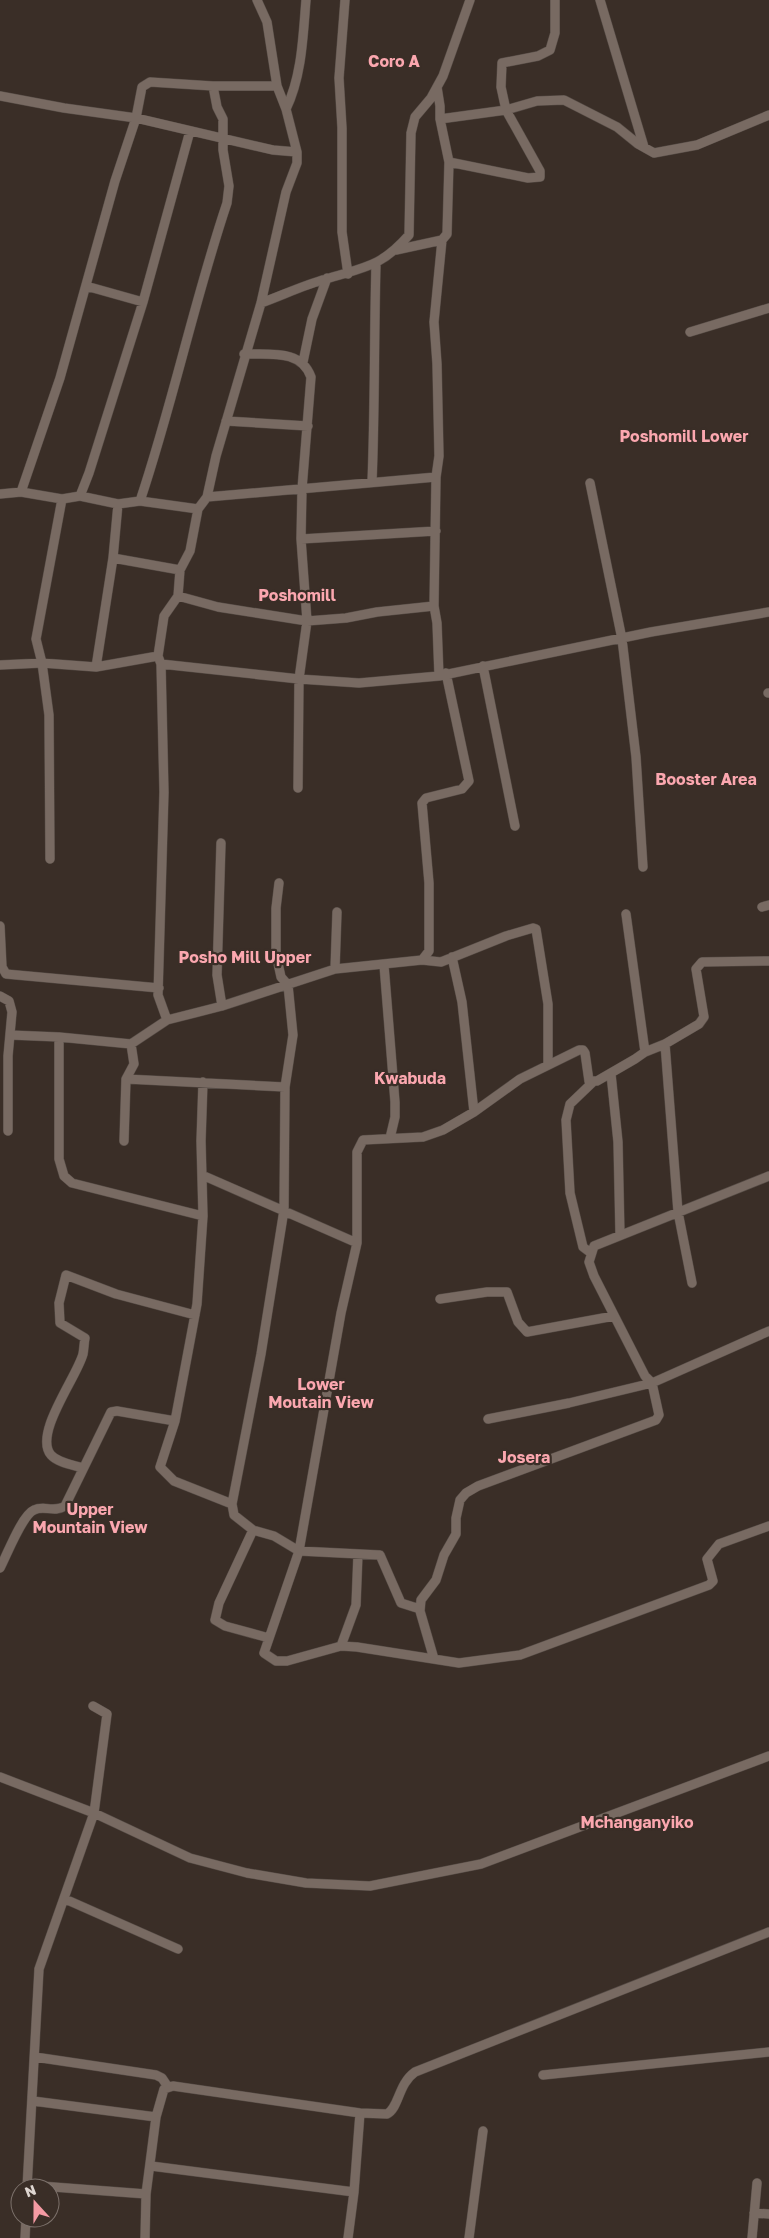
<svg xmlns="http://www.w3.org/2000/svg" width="769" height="2238" font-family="'Golos Text',sans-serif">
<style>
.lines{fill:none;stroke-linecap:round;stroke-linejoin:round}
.minor-casing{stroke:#564c46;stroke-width:10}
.minor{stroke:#786a62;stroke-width:9}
.labels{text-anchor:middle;stroke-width:4.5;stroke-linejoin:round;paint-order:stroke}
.quarter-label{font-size:16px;font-weight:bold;fill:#fba7af;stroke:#3a2e27}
</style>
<rect width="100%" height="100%" fill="#3a2e27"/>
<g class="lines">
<defs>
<path id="minor" d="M345,0L339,78L342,128V232L348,274
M600,0L644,147
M0,96L64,108L136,118L273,150L297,152
M286,109C302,76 303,36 306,0
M440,119L506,110L537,101L564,100L617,127L638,144L654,153L697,145L769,115
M449,162L528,178L540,177V171L506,110L501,87L502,63L538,56L550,50L555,33V0
M396,250L442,240L447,234L449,162L440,119V106L437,87
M86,286L143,302L190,131
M261,303C283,295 304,285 326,279C365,267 381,267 409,235L411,133L415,117L431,98L443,76L470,0
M690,332L769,308
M244,354C270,355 301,349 311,377L302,489L301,539L307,621L299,679L298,788
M303,362L312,319L327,278
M226,421L308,426
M436,477L434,606L437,623L439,676
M372,482C375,409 374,337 376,264
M590,483L622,639L636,757L643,867
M21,492L60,378L115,181L136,118L142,87L150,82L213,86H277
M0,494L21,492L62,499L80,496L118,504L140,501L198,509
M80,496L89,473L143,302
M207,497L436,477L439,456L437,364L434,322L442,240
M140,501C173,403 194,301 227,203L229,186L223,150V119L217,107L213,86
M301,539L436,531
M113,558L180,570
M178,596L218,607L307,621L346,618L377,612L434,606
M161,664L299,679L359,683L439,676L651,632L769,612
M0,665L42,663L96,667L158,656
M483,666L515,826
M96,667L113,558L118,504
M768,693H769
M221,843L217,975L222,1006
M50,859L49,715L42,663L36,639L62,499
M279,883L276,908V954L281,977L288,985L293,1035L285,1087L284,1210L261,1354L232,1504L234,1515L253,1530L274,1536L299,1551L264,1653L276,1661H287L341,1646L357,1647L459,1663L520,1655L709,1585L713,1581L707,1559L719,1544L769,1526
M762,907L769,905
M626,914L645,1052
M0,926L2,967L6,974L159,988
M452,957L462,1002L474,1112
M422,960L441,962L506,936L533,928L536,929L548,1004V1064
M384,965L395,1102V1117L390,1138
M335,969L337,912
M0,996L9,1001L12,1012L8,1056V1131
M167,1020L158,995L164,792L161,664L158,656L164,616L178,596L180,570L190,551L198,509L207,497L216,456L261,303L286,192L297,163V152L286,109L277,86L267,22L257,0
M10,1035L59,1037L131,1044L167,1020L222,1006L335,969L422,960L429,951V883L422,803L426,798L462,789L469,781L446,673
M59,1037V1159L64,1176L72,1183L203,1216
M665,1044L678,1212L692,1283
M611,1074L618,1142L620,1235
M126,1079L285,1087
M203,1082L201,1141L203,1216L197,1304L175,1421L160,1467L174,1481L232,1504
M124,1141L126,1079L134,1064L131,1044
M202,1175L357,1243
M591,1253L583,1247L570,1193L566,1120L570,1104L593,1082
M440,1299L487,1292H507L518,1322L527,1332L614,1316
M488,1419L569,1403L652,1383L769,1331
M83,1468C74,1465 58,1463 51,1455C33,1434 77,1377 83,1354C84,1349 84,1343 85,1338L60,1323L59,1303L66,1275L116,1294L195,1315
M253,1530L219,1603L215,1620L225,1626L269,1638
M0,1568C7,1555 22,1515 34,1510C44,1505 54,1513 65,1506L111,1412L117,1411L175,1421
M420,1609L401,1603L380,1555L299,1551L341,1313L357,1243V1152L363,1140L423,1137L443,1130L474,1112L520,1079L579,1050H583L585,1053L589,1081H597L635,1059L645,1052L665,1044L699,1024L704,1017L696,969L702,962L769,961
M341,1646L356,1605L358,1554
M434,1659L420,1611L421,1600L436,1580L444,1555L456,1534V1518L460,1500L466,1493L478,1486L656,1420L659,1415L652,1383L645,1376L594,1276L589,1262L594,1246L769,1176
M0,1777L94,1813L190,1858L247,1873L306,1883L370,1886L481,1864L769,1756
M65,1899L178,1949
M35,2057L156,2075L162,2078L168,2087
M543,2075L769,2052
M33,2101L156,2117L164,2089L173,2086L360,2113L387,2114C399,2108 398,2084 415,2072L769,1932
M151,2166L354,2192
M27,2185L146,2194
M27,2188L39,1969L94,1813L107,1714L93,1706
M754,2213L769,2214
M25,2238L26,2218
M145,2238L146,2194L156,2117
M348,2238L354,2192L360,2113
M469,2238L483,2131
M752,2238L757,2183"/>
</defs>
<!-- minor casing -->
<use href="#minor" class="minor-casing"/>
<!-- minor -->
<use href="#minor" class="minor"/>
</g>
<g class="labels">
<!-- quarter labels -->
<g class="quarter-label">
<text x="394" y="67">Coro A</text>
<text x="684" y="442">Poshomill Lower</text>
<text x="297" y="601">Poshomill</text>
<text x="706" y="785">Booster Area</text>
<text x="245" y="963">Posho Mill Upper</text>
<text x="410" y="1084">Kwabuda</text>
<text x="321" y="1390">Lower<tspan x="321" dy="18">Moutain View</tspan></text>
<text x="524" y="1463">Josera</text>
<text x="90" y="1515">Upper<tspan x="90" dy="18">Mountain View</tspan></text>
<text x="637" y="1828">Mchanganyiko</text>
</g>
</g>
<!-- north arrow -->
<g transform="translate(35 2203) rotate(339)"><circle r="24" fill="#3a2e27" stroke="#7c716b"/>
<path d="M0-4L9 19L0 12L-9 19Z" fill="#f49aa3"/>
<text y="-8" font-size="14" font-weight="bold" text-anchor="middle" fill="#ded6d1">N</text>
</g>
</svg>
